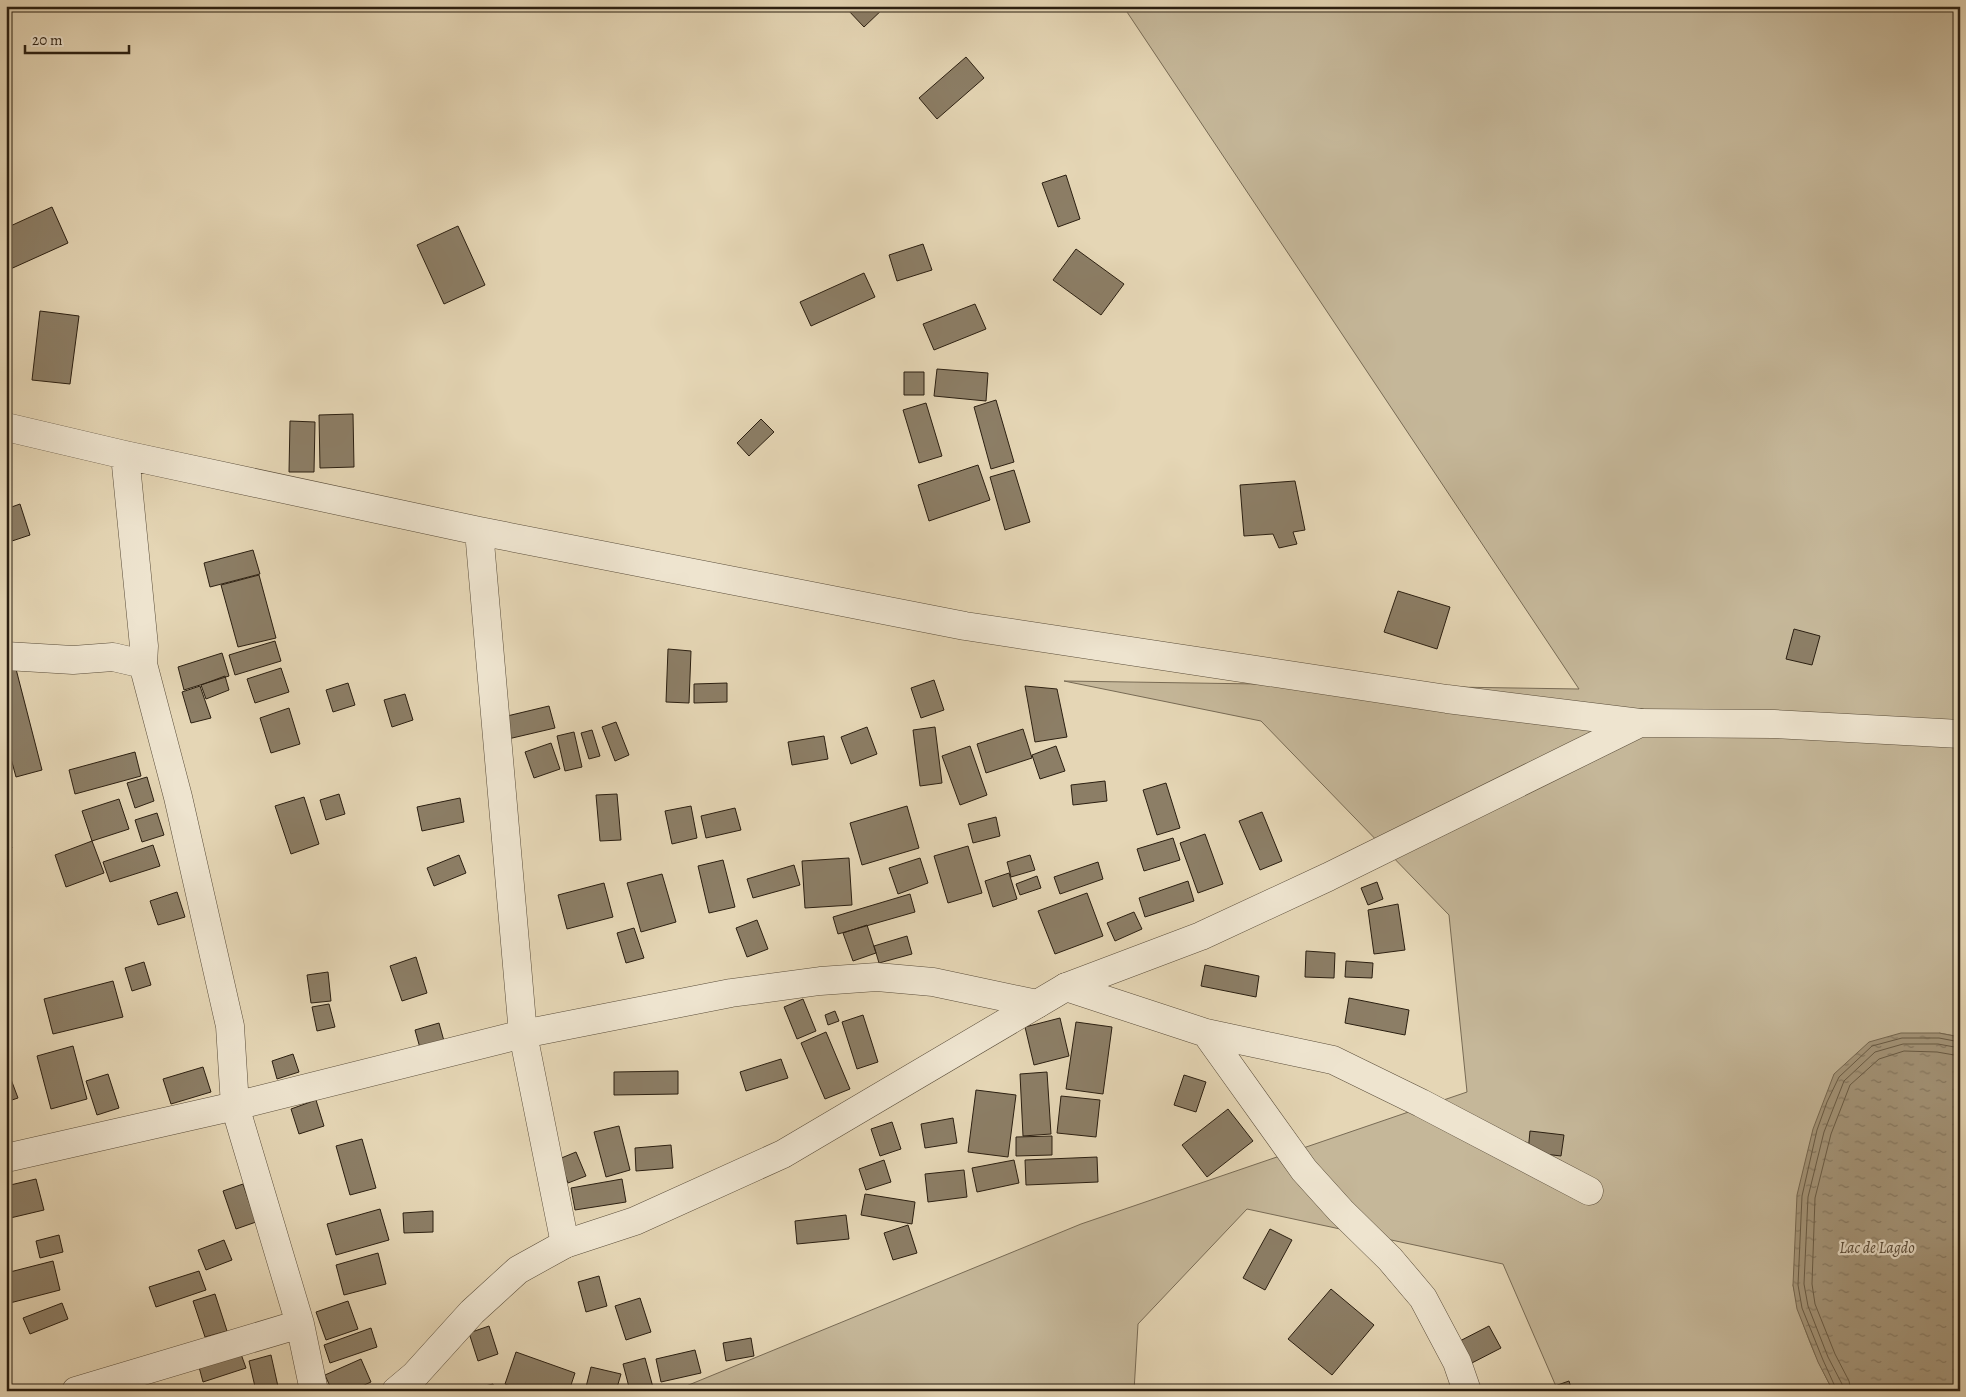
<svg xmlns="http://www.w3.org/2000/svg" width="1966" height="1397" font-family="Alegreya,serif">
<style>
.green{fill:#c5b799;stroke:#786b55}
.water{fill:url(#water-ripples);stroke:#756852}
.lines{fill:none;stroke-linecap:round;stroke-linejoin:round}
.shore{stroke:#685c47;stroke-width:1}
.building{fill:#8c7e66;stroke:#2b1f11}
.minor-casing{stroke:#5a4d3a;stroke-width:29}
.tertiary-casing{stroke:#5a4d3a;stroke-width:29}
.minor{stroke:#eee4cf;stroke-width:28}
.tertiary{stroke:#eee4cf;stroke-width:28}
.labels{text-anchor:middle;stroke-width:4.5;stroke-linejoin:round;paint-order:stroke}
.water-label{font-size:16px;font-style:italic;fill:#564937;stroke:#eee4cf}
</style>
<defs>
<pattern id="water-ripples" width="26" height="14" patternUnits="userSpaceOnUse" patternTransform="scale(1.25)"><rect width="26" height="14" fill="#a6987d"/><path d="M2 4q2-2 4 0t4 0M15 11q2-2 4 0t4 0" fill="none" stroke="#877b65"/></pattern>
</defs>
<rect width="100%" height="100%" fill="#e5d6b5"/>
<filter id="stains"><feTurbulence type="fractalNoise" baseFrequency=".004" numOctaves="4"/><feColorMatrix values="0 0 0 0 .2 0 0 0 0 .09 0 0 0 0 .02 0 0 0 .5 -.17"/></filter>
<radialGradient id="worn" r=".72"><stop offset=".6" stop-color="#630" stop-opacity="0"/><stop offset="1" stop-color="#630" stop-opacity=".3"/></radialGradient>
<!-- green -->
<path class="green" d="M1123,6H1960V1037L1939,1033L1793,1285C1800,1323 1815,1357 1833,1391H1558L1503,1264L1247,1209L1138,1324L1134,1391H674L1081,1224L1467,1092L1449,915L1261,721L1064,681L1579,689Z"/>
<!-- water -->
<path class="water" d="M1901,1033H1939L1960,1037V1391H1833L1818,1362L1797,1309L1793,1285L1797,1195L1813,1129L1834,1074L1869,1042Z"/>
<g class="lines">
<!-- shore -->
<path class="shore" d="M1837,1391L1823,1360L1802,1308L1798,1285L1802,1196L1817,1130L1827,1102L1839,1077L1872,1046L1902,1038H1939L1960,1042
M1843,1391L1842,1384L1828,1357L1808,1306L1804,1284L1808,1197L1824,1132L1844,1081L1875,1052L1903,1044H1938L1960,1048
M1851,1391L1849,1381L1835,1354L1815,1304L1812,1284L1815,1198L1831,1134L1850,1085L1879,1059L1904,1051L1937,1052L1960,1056"/>
</g>
<!-- building -->
<path class="building" d="M850,6H886L864,27L847,9Z
M966,57L984,78L937,119L919,98Z
M1066,175L1080,219L1058,227L1042,183Z
M52,207L68,243L6,271V228Z
M458,226L485,285L444,304L417,245Z
M923,244L932,270L897,281L889,255Z
M1076,249L1124,284L1101,315L1053,280Z
M864,273L875,297L811,326L800,302Z
M975,304L986,329L934,350L923,324Z
M40,311L79,316L70,384L32,380Z
M937,369L988,373L986,401L934,396Z
M904,372H924V395H904Z
M996,400L1014,462L991,469L974,407Z
M926,403L942,456L919,463L903,410Z
M353,414L354,467L320,468L319,415Z
M761,419L774,432L749,456L737,443Z
M290,421L315,422L314,472H289Z
M978,465L990,500L929,521L918,485Z
M1014,470L1030,522L1005,530L990,477Z
M1295,481L1305,530L1293,532L1297,544L1279,548L1273,534L1244,536L1240,485Z
M20,504L30,535L6,543V509Z
M253,550L260,574L210,587L204,563Z
M259,575L276,638L238,647L221,585Z
M1398,591L1450,607L1437,649L1384,632Z
M1794,629L1820,636L1812,665L1786,659Z
M275,641L281,661L235,675L229,655Z
M668,649L691,651L689,703L666,702Z
M222,653L229,676L184,690L178,667Z
M281,668L289,692L255,703L247,679Z
M16,669L42,770L16,777L6,740V672Z
M225,676L229,690L206,699L201,685Z
M934,680L944,710L921,718L911,688Z
M348,683L355,705L333,712L326,690Z
M727,683V702L694,703V684Z
M200,686L211,718L191,723L182,692Z
M1025,686L1057,689L1067,737L1035,742Z
M405,694L413,720L392,727L384,700Z
M549,706L555,728L508,739L503,717Z
M289,708L300,744L271,753L260,718Z
M616,722L629,755L615,761L602,727Z
M867,727L877,754L851,764L841,737Z
M935,727L942,783L920,786L913,730Z
M1023,729L1032,758L986,773L977,744Z
M592,730L600,756L589,759L581,733Z
M574,732L582,767L565,771L557,736Z
M824,736L828,759L792,765L788,742Z
M551,743L560,769L534,778L525,752Z
M970,746L987,795L960,805L942,756Z
M1056,746L1065,771L1040,779L1032,755Z
M135,752L141,776L75,794L69,770Z
M147,777L154,801L135,808L127,783Z
M1105,781L1107,801L1073,805L1071,785Z
M1166,783L1180,828L1157,835L1143,790Z
M339,794L345,814L326,820L320,800Z
M617,794L621,840L600,841L596,795Z
M304,797L319,844L291,854L275,806Z
M460,798L464,822L422,831L417,807Z
M119,799L129,829L92,841L82,811Z
M691,806L697,838L672,844L665,811Z
M907,806L919,848L862,865L850,823Z
M735,808L741,830L706,838L701,816Z
M1262,812L1282,861L1260,870L1239,821Z
M157,813L164,835L142,842L135,820Z
M996,817L1000,836L973,843L968,824Z
M6,831L12,848L6,849Z
M1205,834L1223,884L1198,893L1180,843Z
M1173,838L1180,860L1144,871L1137,849Z
M92,841L104,873L66,887L55,855Z
M153,845L160,866L110,882L103,862Z
M968,846L982,893L948,903L934,856Z
M459,855L466,873L434,886L427,868Z
M1030,855L1035,870L1011,877L1007,862Z
M849,858L852,905L805,908L802,861Z
M920,858L928,883L898,894L889,868Z
M723,860L735,907L709,913L698,866Z
M1098,862L1103,879L1060,894L1054,877Z
M794,865L800,885L753,898L747,879Z
M1009,873L1017,899L993,907L985,881Z
M662,874L676,922L641,932L627,883Z
M1037,876L1041,888L1020,895L1016,884Z
M1188,881L1194,901L1145,917L1139,898Z
M1377,882L1383,899L1368,905L1361,888Z
M604,883L613,917L567,929L558,895Z
M177,892L185,917L158,925L150,901Z
M1087,893L1103,936L1055,954L1038,911Z
M910,894L915,912L838,934L833,917Z
M1398,904L1405,950L1374,954L1368,910Z
M1134,912L1142,929L1115,941L1107,923Z
M757,920L768,949L747,957L736,928Z
M867,925L876,953L853,961L843,933Z
M634,928L644,958L626,963L617,933Z
M907,936L912,954L879,963L874,946Z
M1306,951L1335,953L1334,978L1305,977Z
M416,957L427,993L402,1001L390,966Z
M1346,961L1373,963L1372,978L1345,977Z
M144,962L151,985L132,991L125,968Z
M1205,965L1259,976L1256,997L1201,986Z
M328,972L331,1001L311,1003L307,975Z
M113,981L123,1017L53,1034L44,999Z
M1349,998L1409,1010L1405,1035L1345,1023Z
M803,999L816,1031L797,1039L784,1007Z
M329,1004L335,1027L317,1031L312,1007Z
M835,1011L839,1021L828,1025L825,1015Z
M863,1015L878,1062L857,1069L842,1022Z
M1060,1018L1069,1056L1034,1065L1025,1027Z
M1076,1022L1112,1027L1103,1094L1066,1089Z
M439,1023L444,1041L420,1048L415,1030Z
M826,1032L850,1089L825,1099L801,1043Z
M73,1046L87,1099L51,1109L37,1056Z
M293,1054L299,1072L277,1079L272,1061Z
M781,1059L788,1078L746,1091L740,1072Z
M6,1066L18,1098L6,1102Z
M203,1067L211,1092L171,1104L163,1079Z
M678,1071V1094L614,1095V1072Z
M1047,1072L1051,1134L1023,1136L1020,1074Z
M108,1074L119,1108L97,1115L86,1081Z
M1184,1075L1206,1082L1196,1112L1174,1105Z
M976,1090L1016,1095L1008,1157L968,1152Z
M1061,1096L1100,1100L1096,1137L1057,1133Z
M316,1100L324,1126L299,1134L291,1109Z
M1228,1109L1253,1141L1207,1177L1182,1145Z
M953,1118L957,1143L925,1148L921,1124Z
M892,1122L901,1149L880,1156L871,1129Z
M619,1126L630,1170L606,1177L594,1132Z
M1530,1131L1564,1135L1561,1156L1528,1152Z
M1052,1136V1155L1016,1156V1137Z
M362,1139L376,1188L350,1195L336,1146Z
M671,1145L673,1168L636,1171L635,1148Z
M576,1152L586,1176L568,1183L559,1159Z
M1097,1157L1098,1182L1026,1185L1025,1160Z
M884,1160L891,1182L866,1190L859,1169Z
M1014,1160L1019,1183L977,1192L972,1168Z
M964,1170L967,1197L928,1202L925,1174Z
M36,1179L44,1210L6,1219V1186Z
M622,1179L626,1202L575,1210L571,1188Z
M243,1184L256,1222L236,1229L223,1191Z
M865,1194L915,1202L912,1224L861,1215Z
M380,1209L389,1240L336,1255L327,1224Z
M433,1211V1232L404,1233L403,1213Z
M846,1215L849,1239L797,1244L795,1221Z
M908,1225L917,1253L893,1260L884,1233Z
M1270,1229L1292,1240L1265,1290L1243,1278Z
M59,1235L63,1252L40,1258L36,1241Z
M224,1240L232,1260L206,1270L198,1250Z
M378,1253L386,1284L344,1295L336,1265Z
M53,1261L60,1290L6,1304V1273Z
M199,1271L206,1290L156,1307L149,1287Z
M599,1276L607,1306L586,1312L578,1282Z
M1331,1289L1374,1325L1332,1375L1288,1339Z
M215,1294L227,1331L205,1337L193,1301Z
M640,1298L651,1332L626,1340L615,1306Z
M348,1301L358,1329L326,1340L316,1312Z
M62,1303L68,1319L30,1334L23,1318Z
M489,1326L498,1354L478,1361L469,1333Z
M1489,1326L1501,1348L1466,1366L1454,1344Z
M371,1328L377,1347L330,1363L324,1345Z
M751,1338L754,1356L726,1361L723,1343Z
M695,1350L701,1373L661,1382L656,1359Z
M516,1352L575,1373L569,1391H524L505,1384Z
M241,1354L246,1368L203,1382L199,1367Z
M271,1355L279,1391H256L249,1361Z
M645,1358L654,1391H630L623,1364Z
M361,1359L371,1382L351,1391H332L325,1375Z
M591,1367L621,1374L616,1391H585Z
M1569,1381L1572,1391H1553L1552,1387Z
M493,1384L495,1391H469V1390Z"/>
<g class="lines">
<defs>
<path id="minor" d="M6,427L125,455L479,531L965,626L1447,699L1640,723
M125,455L144,646L143,664L178,797L230,1026L235,1106L300,1324L314,1391
M479,531L523,1034L565,1244
M6,656L73,660L113,657L143,664
M1066,987L1206,1033L1333,1060L1421,1103L1589,1191
M1206,1033L1304,1170L1341,1211L1390,1259L1423,1298L1457,1362L1467,1391
M6,1158L235,1106L523,1034L731,993L820,981L877,977L933,982L1037,1004
M76,1391L300,1324"/>
<path id="tertiary" d="M396,1391L415,1375L472,1312L518,1270L565,1244L635,1221L783,1154L1066,987L1201,936L1328,877L1640,723L1774,724L1960,734"/>
</defs>
<!-- minor casing -->
<use href="#minor" class="minor-casing"/>
<!-- tertiary casing -->
<use href="#tertiary" class="tertiary-casing"/>
<!-- minor -->
<use href="#minor" class="minor"/>
<!-- tertiary -->
<use href="#tertiary" class="tertiary"/>
</g>
<g class="labels">
<!-- water labels -->
<g class="water-label">
<text x="1877" y="1253">Lac de Lagdo</text>
</g>
</g>
<!-- margin -->
<rect width="1966" height="1397" fill="none" stroke="#e5d6b5" stroke-width="25"/>
<rect x="8" y="8" width="1951" height="1382" fill="none" stroke="#2b1f11" stroke-width="2.5"/>
<rect x="12" y="12" width="1941" height="1372" fill="none" stroke="#2b1f11"/>
<!-- scale -->
<path d="M25 45v8h104v-8" fill="none" stroke="#2b1f11" stroke-width="2.5"/>
<text x="32" y="45" font-size="15" fill="#2b1f11" stroke="#eee4cf" stroke-width="4" paint-order="stroke">20 m</text>
<rect width="100%" height="100%" filter="url(#stains)"/>
<rect width="100%" height="100%" fill="url(#worn)"/>
</svg>
